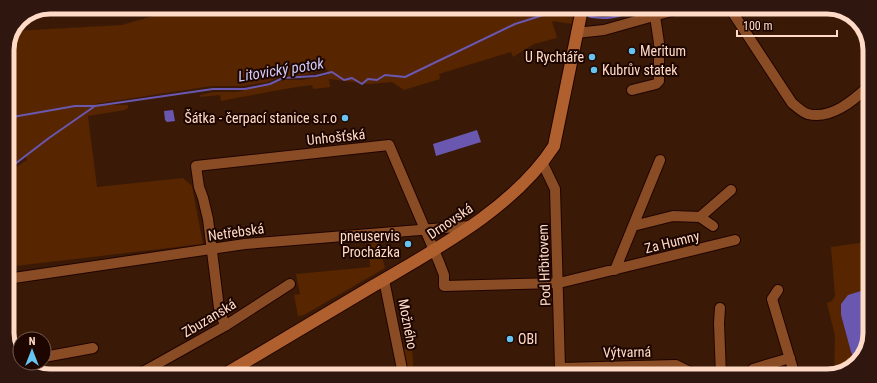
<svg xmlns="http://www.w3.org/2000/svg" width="877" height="383" font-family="'Roboto Condensed',sans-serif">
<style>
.green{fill:#572500}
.water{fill:#6a58b0}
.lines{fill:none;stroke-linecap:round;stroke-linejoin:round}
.stream{stroke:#6a58b0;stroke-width:2}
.minor-casing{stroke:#200400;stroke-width:12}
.major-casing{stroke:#200400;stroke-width:14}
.minor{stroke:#894c25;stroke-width:10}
.major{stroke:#af602e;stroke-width:12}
.poi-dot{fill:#67c4f0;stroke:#1d0600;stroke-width:1.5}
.labels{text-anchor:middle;stroke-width:4;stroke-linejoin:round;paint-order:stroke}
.poi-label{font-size:14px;fill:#ffdac6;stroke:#1d0600;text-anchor:start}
.street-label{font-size:14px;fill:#ffdac6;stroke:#1d0600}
.water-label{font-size:15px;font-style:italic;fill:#d2ccfc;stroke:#1d0600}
.rim{fill:none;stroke:#ffdac6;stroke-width:5}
</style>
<rect width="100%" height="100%" fill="#3a1a06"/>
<!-- green -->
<path class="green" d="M180,8L477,9L480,16L495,9H575L572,24L552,21L557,38L534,44L513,57L511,52L439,74L440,79L404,90L392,82L370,84L329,79L330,87L313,89L312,85C280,89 253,95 221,101L220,95L200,97V95L213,92H237L285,80H302L328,75L327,69L304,75L280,77L268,82L244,86H212L94,104L128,105V108L125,110L88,116L97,187L183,178L192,186L203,244L7,267V173L27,160L25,156L7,168V47L14,31L122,25Z
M588,9H627L614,14L587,13Z
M377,238L385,268L304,315L298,316L294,295L300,294L296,274L370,267L369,241Z
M859,243H868L867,293L861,291L841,304V315L851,352L854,358L858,360L851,369L834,374L835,336L827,303L832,301L835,296L831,247Z
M401,349H412L414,374H405Z
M653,368V375H562V371Z"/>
<!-- water -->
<path class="water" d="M173,110L175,121L167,122L165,120L164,111Z
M477,130L481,142L436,156L433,144Z
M861,291L867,293V350L858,360L854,358L851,352L841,315V304L848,295Z"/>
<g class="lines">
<!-- stream -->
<path class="stream" d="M584,15C604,22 621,16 640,9
M7,118L75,106H95
M7,170L49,138L95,106L213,89H245L270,84L283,78L316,76L332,72L344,80L352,78L362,84L368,79L377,80L385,75L405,77L515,24L559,10L570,9L577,12"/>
<defs>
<path id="minor" d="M731,10L792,103C797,107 803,113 808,114C831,120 854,100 869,86
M576,33L604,30L675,10
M632,90L656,84L659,81V43L655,16
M543,164L555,189L560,368L676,365L688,371L691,375
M700,217L713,226
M633,226L673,216L700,217L731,190
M615,270L660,160
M7,279L245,244L470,226
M384,280L403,374
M778,290L772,299L795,376
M720,308L719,323L721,376
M225,326L219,308L208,219L203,198L199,187L196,166L389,145L439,262L444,275V286L559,283L735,240
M44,357L93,348
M19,362H20
M753,369L790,358
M141,373L225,326L290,284"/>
<path id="major" d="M227,373C276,344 324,315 373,286C436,249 514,208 554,146L582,9"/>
</defs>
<!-- minor casing -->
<use href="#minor" class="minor-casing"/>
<!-- major casing -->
<use href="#major" class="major-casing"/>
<!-- minor -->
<use href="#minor" class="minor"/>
<!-- major -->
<use href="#major" class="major"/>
</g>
<!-- markers -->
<g class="poi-dot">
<circle cx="632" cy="51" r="4"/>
<circle cx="592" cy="57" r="4"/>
<circle cx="594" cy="70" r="4"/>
<circle cx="345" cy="118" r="4"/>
<circle cx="408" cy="244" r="4"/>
<circle cx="510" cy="339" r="4"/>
</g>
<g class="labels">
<!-- poi labels -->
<g class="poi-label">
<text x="640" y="56">Meritum</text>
<text x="584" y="62" text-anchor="end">U Rychtáře</text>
<text x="602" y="75">Kubrův statek</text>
<text x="337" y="123" text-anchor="end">Šátka - čerpací stanice s.r.o</text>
<text x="400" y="241" text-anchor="end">pneuservis<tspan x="400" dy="16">Procházka</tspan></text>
<text x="518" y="344">OBI</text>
</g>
<!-- street labels -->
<g class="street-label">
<text transform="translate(336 137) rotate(-6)" y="5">Unhošťská</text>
<text transform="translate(450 221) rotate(-34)" y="5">Drnovská</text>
<text transform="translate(236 232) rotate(-8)" y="5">Netřebská</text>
<text transform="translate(672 242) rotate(-14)" y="5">Za Humny</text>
<text transform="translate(544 265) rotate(-92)" y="5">Pod Hřbitovem</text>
<text transform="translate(209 318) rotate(-31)" y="5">Zbuzanská</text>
<text transform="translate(408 324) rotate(79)" y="5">Možného</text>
<text transform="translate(627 352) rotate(-1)" y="5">Výtvarná</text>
</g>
<!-- water labels -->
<g class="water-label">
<text transform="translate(281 70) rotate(-9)" y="5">Litovický potok</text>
</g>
</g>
<!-- crop -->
<path d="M0 0H877V383H0ZM50 14H827A36 36 0 0 1 863 50V333A36 36 0 0 1 827 369H50A36 36 0 0 1 14 333V50A36 36 0 0 1 50 14Z" fill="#2f1710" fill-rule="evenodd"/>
<path class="rim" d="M50 14H827A36 36 0 0 1 863 50V333A36 36 0 0 1 827 369H50A36 36 0 0 1 14 333V50A36 36 0 0 1 50 14Z"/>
<!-- north arrow -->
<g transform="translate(32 351)"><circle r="19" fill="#1d0600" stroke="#775b4f"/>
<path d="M0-3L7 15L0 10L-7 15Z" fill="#67c4f0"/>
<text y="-6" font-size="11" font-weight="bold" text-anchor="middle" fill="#ffdac6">N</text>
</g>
<!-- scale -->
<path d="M737 30v6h100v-6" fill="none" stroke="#ffdac6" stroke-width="2"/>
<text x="743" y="30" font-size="12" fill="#ffdac6" stroke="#1d0600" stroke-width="3" paint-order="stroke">100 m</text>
</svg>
